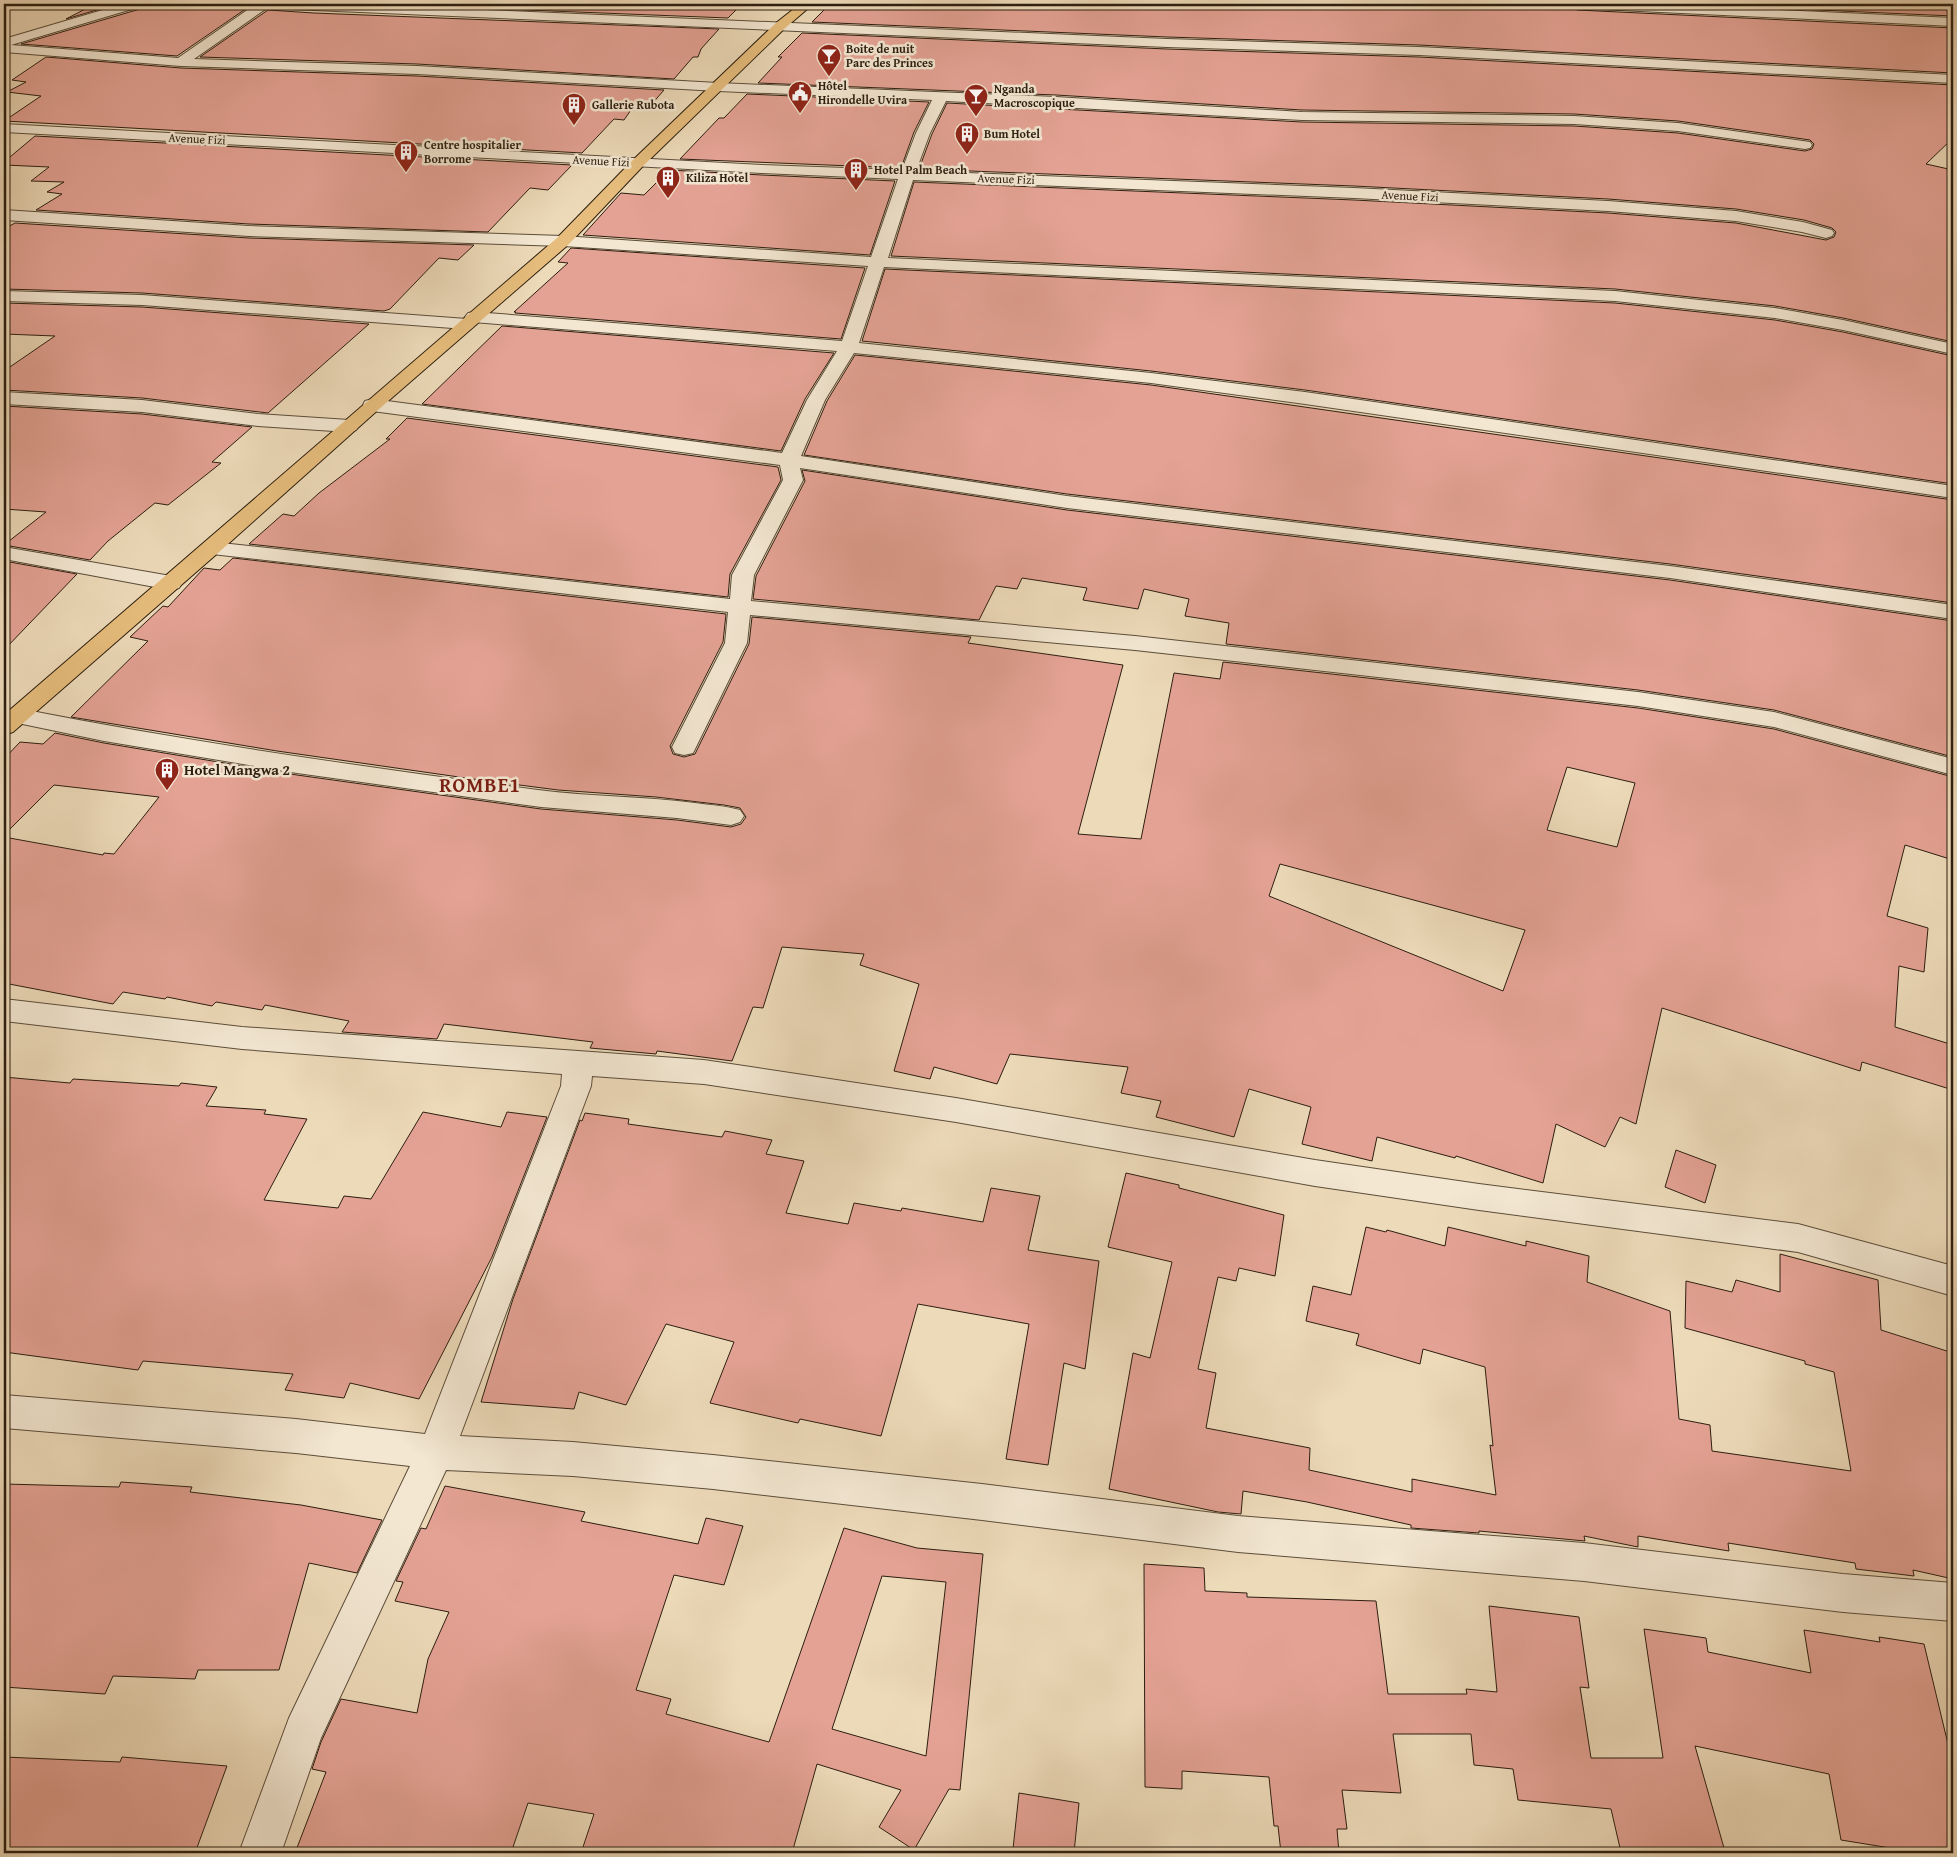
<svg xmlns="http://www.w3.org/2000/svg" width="1957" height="1857" font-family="'Gentium Book Plus',serif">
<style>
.building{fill:#e4a294;stroke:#2c1e10;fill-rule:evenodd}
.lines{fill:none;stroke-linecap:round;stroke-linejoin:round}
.minor-casing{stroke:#5c4d3a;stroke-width:2}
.highway-casing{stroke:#2c1e10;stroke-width:2}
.minor{fill:#f3e7d2;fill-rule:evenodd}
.highway{fill:#e6bd7c;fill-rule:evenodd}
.labels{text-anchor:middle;stroke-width:5;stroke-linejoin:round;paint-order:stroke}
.far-poi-label{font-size:12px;font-weight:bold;fill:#2c1e10;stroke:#f3e7d2;text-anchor:start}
.far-street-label{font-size:12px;fill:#2c1e10;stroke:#f3e7d2}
.poi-label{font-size:15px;font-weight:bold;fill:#2c1e10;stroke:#f3e7d2;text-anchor:start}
.district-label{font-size:20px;font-weight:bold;letter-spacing:1px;fill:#7a1f14;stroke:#f3e7d2}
</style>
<rect width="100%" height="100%" fill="#eddab9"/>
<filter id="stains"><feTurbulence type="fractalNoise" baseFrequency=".004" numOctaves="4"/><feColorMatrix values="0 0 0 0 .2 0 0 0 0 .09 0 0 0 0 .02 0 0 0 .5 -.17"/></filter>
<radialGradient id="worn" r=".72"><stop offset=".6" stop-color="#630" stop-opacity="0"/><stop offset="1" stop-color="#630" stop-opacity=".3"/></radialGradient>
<!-- building -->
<path class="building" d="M95,4H117L66,19Z
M143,4H239L240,8H247L177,56L21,44L140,9Z
M426,4H742L728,18L425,6Z
M830,4H1493L1554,9V4H1569L1577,10L1953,28V73L1419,45L1167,37L812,22Z
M1683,4H1953V16Z
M268,10L314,13L719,29L701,49L698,57H693L674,79L417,64L200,57Z
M802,33L1167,49L1419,57L1953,85V138L1926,164L1953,170V342L1843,318L1775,306L1615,289L891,256L914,182L1354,200L1608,213L1736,223L1826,240L1834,237L1836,232L1832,228L1804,220L1736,209L1608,199L1354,186L919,169L932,134L947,103L1302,122L1574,126L1678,133L1805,151L1812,149L1814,144L1810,140L1678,121L1574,114L1302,110L1056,95L758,83L782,57H778Z
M46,57L181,68L417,76L664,90L651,105L635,104L624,120L614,119L582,153L4,121L41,96L7,92L26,82L12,80Z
M747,94L929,102L914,132L901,168L680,159L719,118H724Z
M35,136L572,165L548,190L530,188L488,232L249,224L36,210L62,194L47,192L64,182L31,181L49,167L4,165V162Z
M669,170L762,175L895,181L870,255L583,235L621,193L644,195Z
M15,223L249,238L474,245L458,260L439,258L390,309L384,311L142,293L4,289V229Z
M571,248L865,268L841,339L515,313L516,312H514L568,263L558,262Z
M885,269L1615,303L1775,320L1843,332L1953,356V484L1305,390L1151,371L862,341Z
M4,303L142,307L369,324L268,413L142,398L4,390V371L55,336L4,334Z
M502,326L834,353L805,399L781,451L422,404Z
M855,355L1151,385L1953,500V603L1670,564L1067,494L804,455L827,401Z
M4,406L142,414L252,427L212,462L221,463L168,505L155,503L108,541L90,560L4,545L46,512L4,509Z
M407,418L778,467L781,480L730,574L728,597L249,544L283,514L294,516L319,493L390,439H386Z
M802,470L1067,510L1670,580L1953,621V757L1774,710L1638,690L1226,644L1229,623L1185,616L1189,599L1144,589L1138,609L1083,600L1087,588L1022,578L1017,589L996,586L979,620L753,599L756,576L805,481Z
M233,558L726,614L723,642L670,746L673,754L684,757L695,754L749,644L752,617L971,637L968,643L1123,665L1078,834L1141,839L1174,673L1220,679L1223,662L1638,708L1774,729L1953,777V860L1905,845L1887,916L1928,928L1924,972L1899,966L1895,1027L1953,1045V1090L1862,1062L1860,1071L1662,1008L1636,1124L1620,1117L1605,1147L1556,1124L1543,1183L1456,1156L1455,1158L1377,1137L1372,1161L1302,1144L1311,1107L1249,1089L1234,1137L1156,1117L1161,1101L1121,1093L1128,1067L1010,1054L997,1084L934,1067L930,1079L894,1071L919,984L860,965L864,954L782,947L763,1008L753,1007L732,1061L657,1051L656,1054L590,1048L593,1042L444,1024L437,1039L342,1032L349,1021L265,1005L262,1010L216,1002L212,1006L167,997L165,999L123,992L113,1004L4,983V837L103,855L104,853L114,854L159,797L54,785L4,835V759L20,742L43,744L55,733L104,743L297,775L541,809L677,820L731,827L741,824L746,817L740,808L724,805L656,797L558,790L473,779L277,751L71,717L148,641L130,637L163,606L168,607L204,568L220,570ZM1567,767L1635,783L1617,847L1547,830ZM1280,864L1525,930L1503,991L1269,896Z
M4,561L77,574L4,650Z
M4,1077L70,1083L73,1079L179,1086L181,1083L217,1087L206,1106L266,1110L264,1114L307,1119L264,1200L338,1208L344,1196L371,1199L423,1112L501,1127L507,1112L547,1117L492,1257L419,1399L350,1383L344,1398L285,1390L293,1374L143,1361L138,1370L4,1352Z
M585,1113L629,1119L628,1124L722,1137L725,1131L772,1140L766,1154L804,1161L786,1213L848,1224L854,1203L901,1211L902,1208L983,1222L991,1188L1040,1196L1028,1250L1099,1261L1085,1369L1064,1363L1048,1465L1006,1459L1029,1324L918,1304L881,1436L800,1419L798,1423L710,1403L734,1342L666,1324L626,1405L579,1392L574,1409L481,1402L513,1299L580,1120L582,1121Z
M1676,1150L1716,1165L1705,1203L1665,1187Z
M1126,1173L1179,1185V1188L1284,1215L1275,1276L1239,1268L1236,1281L1218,1277L1198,1369L1216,1373L1206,1428L1310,1448L1309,1470L1412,1492V1479L1496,1495L1490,1445L1493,1446L1485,1367L1423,1349L1420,1364L1356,1345L1359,1334L1306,1321L1313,1286L1351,1295L1366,1227L1386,1232L1387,1230L1445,1246L1448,1227L1526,1246V1241L1589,1256L1587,1282L1670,1311L1679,1419L1710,1425L1712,1451L1851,1471L1834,1372L1805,1364V1361L1685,1328L1686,1281L1732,1292L1736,1280L1780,1292V1254L1878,1280L1881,1330L1953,1353V1579L1913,1570L1914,1576L1856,1569L1855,1563L1728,1543L1729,1551L1638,1536V1547L1584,1536L1585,1541L1479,1531V1533L1411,1528V1525L1307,1502L1243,1491L1241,1514L1218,1512L1109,1489L1133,1353L1150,1358L1172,1262L1108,1247Z
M121,1482L192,1487L190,1492L301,1505L382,1520L357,1573L309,1563L279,1670H198L195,1679L113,1676L105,1694L4,1687V1484L119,1487Z
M445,1486L585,1512L581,1521L698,1544L706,1518L743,1526L724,1585L674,1575L636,1690L671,1699L666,1714L769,1742L844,1528L917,1548L983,1554L960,1790L949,1789L914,1850L879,1827L901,1790L817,1764L792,1853H581L594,1814L528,1803L511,1853H295L326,1772L312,1769L321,1742L341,1699L417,1713L428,1659L449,1612L395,1601L403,1582L396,1581L421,1528L426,1529ZM882,1576L946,1582L926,1756L832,1729Z
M1144,1564L1204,1568L1205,1591L1247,1593V1597L1376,1601L1388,1694H1467L1466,1689L1497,1692L1489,1606L1579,1617L1589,1688L1580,1687L1591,1758H1663L1644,1629L1706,1638L1708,1652L1811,1673L1804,1630L1880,1642L1879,1637L1924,1644L1953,1765V1853H1921L1841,1840L1829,1774L1695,1746L1724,1848H1620L1611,1809L1518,1800L1513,1769L1474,1765L1471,1734H1393L1401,1793L1342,1790L1347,1829H1337L1339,1853H1281L1278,1826H1274L1269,1777L1182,1771V1789L1145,1787Z
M4,1757L120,1762L122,1757L227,1766L195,1853H4Z
M1019,1793L1079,1803L1074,1853H1040L1013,1849Z"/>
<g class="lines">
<defs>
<path id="minor" d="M123,4H141L139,7L11,45L178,58L256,4H343L1167,39L1419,47L1953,75V83L1419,55L1167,47L267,8L194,59L417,66L718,83L1056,97L1302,112L1574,116L1678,123L1810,142L1812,145L1810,148L1805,149L1678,131L1574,124L1302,120L946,101L930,133L916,171L1354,188L1608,201L1736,211L1803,222L1832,230L1834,233L1832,236L1826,238L1802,232L1736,221L1608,211L1354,198L913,180L888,258L1615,291L1775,308L1843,320L1953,344V354L1843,330L1775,318L1615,301L884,267L859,343L1151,373L1305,392L1953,486V498L1305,404L1151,383L854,353L825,400L801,456L1067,496L1670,566L1953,605V619L1670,578L1067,508L800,468L803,480L754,575L751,601L1135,636L1638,692L1774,712L1953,759V775L1774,727L1638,706L1135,650L750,615L747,643L696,747L693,753L684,755L675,753L672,747L725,643L728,612L212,554L205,552L201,548L205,544L212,542L730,599L732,575L783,480L780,465L372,411L365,409L363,405L365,401L372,399L782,453L807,400L837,351L473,322L475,324L472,328L466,329L142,305L4,301V291L142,295L467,319L465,317L468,313L474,312L842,341L868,266L563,246L249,236L4,220V210L249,226L563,236L871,257L898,179L762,173L4,132V124L762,165L902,170L916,133L932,100L718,91L417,74L181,66L4,52V39Z
M1571,4H1648L1953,18V26L1577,8Z
M4,392L142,400L258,414L349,420L356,422L359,426L356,430L349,432L258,426L142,412L4,404Z
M4,547L171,576L179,578L182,583L179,588L171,590L4,559Z
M16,708C189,742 363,767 538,790C590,797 643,796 695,803C710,805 726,806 740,810L744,816L740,822L731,825L677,818L541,807L297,773L104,741L8,721L4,716L8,711Z
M4,999L242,1027L704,1060L956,1098L1315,1160L1479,1184L1798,1224L1953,1266V1296L1798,1252L1479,1210L1315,1186L956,1122L704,1084L592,1076L591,1086L460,1436L573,1442L713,1455L982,1484L1238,1516L1584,1543L1843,1574L1953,1583V1621L1843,1612L1584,1581L1238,1552L982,1520L713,1489L573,1476L446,1470L321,1738L281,1853H239L289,1718L410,1466L296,1453L4,1428V1395L296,1419L425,1434L561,1086L562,1074L242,1049L4,1021Z"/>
<path id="highway" d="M800,4H813L784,29L643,166L569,244L379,409L219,552L13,732L4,735V715L557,238L633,160L776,23Z"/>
</defs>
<!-- minor casing -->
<use href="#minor" class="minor-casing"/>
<!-- highway casing -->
<use href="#highway" class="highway-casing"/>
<!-- minor -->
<use href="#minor" class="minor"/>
<!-- highway -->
<use href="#highway" class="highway"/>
</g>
<!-- icons -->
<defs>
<symbol id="bar-pin" viewBox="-11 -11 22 30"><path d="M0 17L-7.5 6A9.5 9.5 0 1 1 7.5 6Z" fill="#8f2418" stroke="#f3e7d2"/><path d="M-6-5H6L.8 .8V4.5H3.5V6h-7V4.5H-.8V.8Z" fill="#fff"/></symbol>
<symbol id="civic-pin" viewBox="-11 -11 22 30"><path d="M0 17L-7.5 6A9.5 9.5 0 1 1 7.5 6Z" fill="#8f2418" stroke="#f3e7d2"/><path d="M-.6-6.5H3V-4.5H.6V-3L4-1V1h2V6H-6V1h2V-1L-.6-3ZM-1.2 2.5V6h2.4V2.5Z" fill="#fff"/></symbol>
<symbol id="building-pin" viewBox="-11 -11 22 30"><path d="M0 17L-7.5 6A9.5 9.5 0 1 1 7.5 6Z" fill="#8f2418" stroke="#f3e7d2"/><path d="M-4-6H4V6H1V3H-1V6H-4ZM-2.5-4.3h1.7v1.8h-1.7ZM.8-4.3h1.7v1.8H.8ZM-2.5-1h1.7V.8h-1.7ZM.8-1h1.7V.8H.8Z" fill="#fff"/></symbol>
</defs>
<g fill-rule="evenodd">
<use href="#bar-pin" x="815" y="42" width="28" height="38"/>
<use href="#civic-pin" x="786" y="79" width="28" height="38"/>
<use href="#bar-pin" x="962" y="82" width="28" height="38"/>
<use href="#building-pin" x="560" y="91" width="28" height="38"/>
<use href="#building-pin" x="953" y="120" width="28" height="38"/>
<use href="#building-pin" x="392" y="138" width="28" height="38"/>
<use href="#building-pin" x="842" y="156" width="28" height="38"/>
<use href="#building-pin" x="654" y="164" width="28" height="38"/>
<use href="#building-pin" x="153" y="756" width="28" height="38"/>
</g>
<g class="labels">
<!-- far-poi labels -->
<g class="far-poi-label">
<text x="846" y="53">Boite de nuit<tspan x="846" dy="14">Parc des Princes</tspan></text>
<text x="818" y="90">Hôtel<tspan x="818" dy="14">Hirondelle Uvira</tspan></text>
<text x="994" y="93">Nganda<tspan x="994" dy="14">Macroscopique</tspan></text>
<text x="592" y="109">Gallerie Rubota</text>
<text x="984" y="138">Bum Hotel</text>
<text x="424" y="149">Centre hospitalier<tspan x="424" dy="14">Borrome</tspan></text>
<text x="874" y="174">Hotel Palm Beach</text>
<text x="686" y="182">Kiliza Hotel</text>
</g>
<!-- far-street labels -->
<g class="far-street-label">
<text transform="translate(197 139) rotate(3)" y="4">Avenue Fizi</text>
<text transform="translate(601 161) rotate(3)" y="4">Avenue Fizi</text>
<text transform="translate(1006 179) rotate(2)" y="4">Avenue Fizi</text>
<text transform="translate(1410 196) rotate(3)" y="4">Avenue Fizi</text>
</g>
<!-- poi labels -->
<g class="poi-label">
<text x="184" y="775">Hotel Mangwa 2</text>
</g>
<!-- district labels -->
<g class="district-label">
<text x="480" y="792">ROMBE1</text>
</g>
</g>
<!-- margin -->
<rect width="1957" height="1857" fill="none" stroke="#eddab9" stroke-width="20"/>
<rect x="5" y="5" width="1947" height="1847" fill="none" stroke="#2c1e10" stroke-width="2.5"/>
<rect x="10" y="10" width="1937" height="1837" fill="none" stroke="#2c1e10"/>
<rect width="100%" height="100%" filter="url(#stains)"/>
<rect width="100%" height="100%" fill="url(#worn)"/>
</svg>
